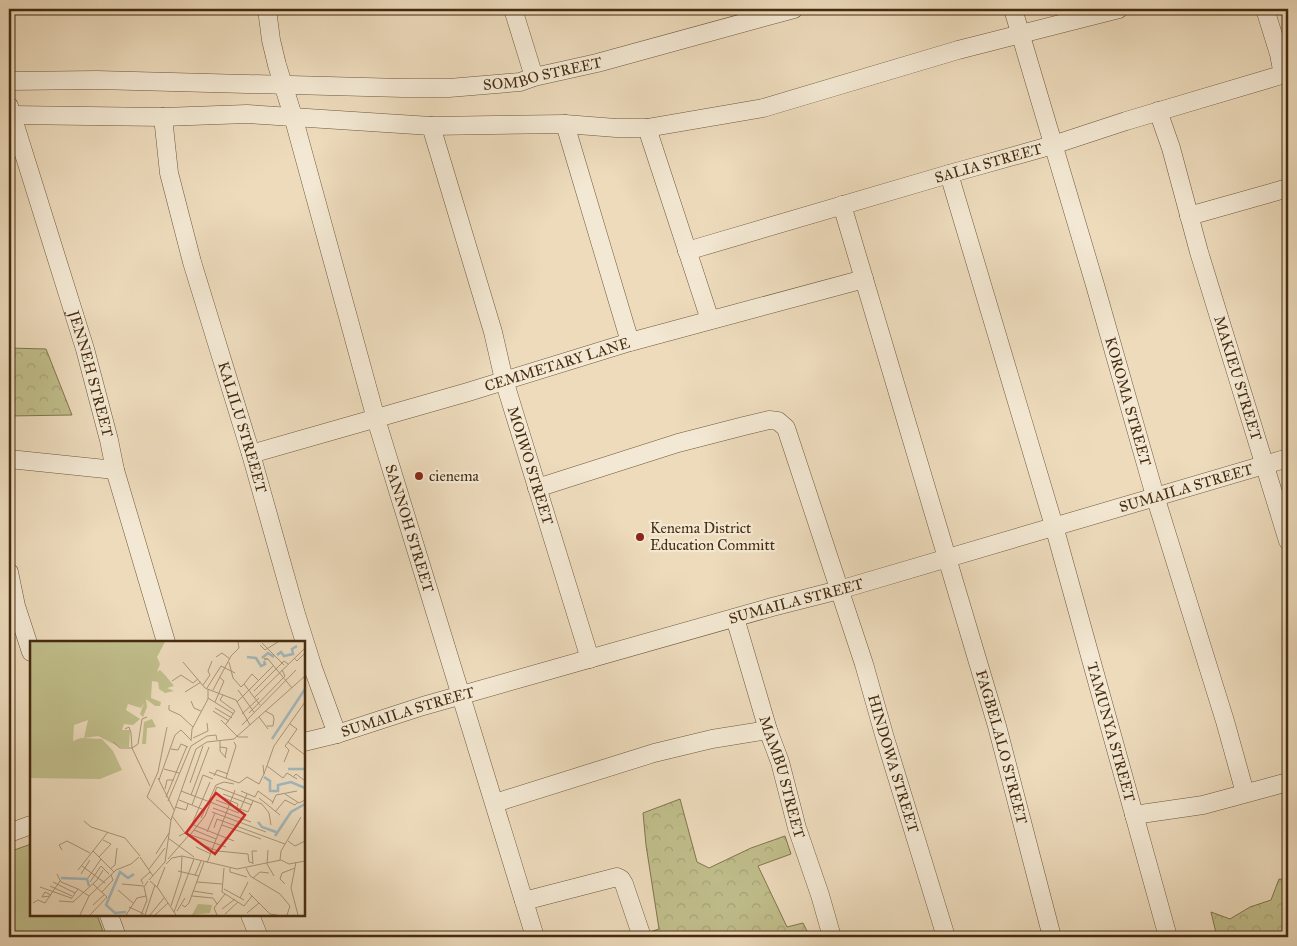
<svg xmlns="http://www.w3.org/2000/svg" width="1297" height="946" font-family="'IM FELL Great Primer',serif">
<style>
.forest{fill:url(#forest-crowns);stroke:#82744d}
.pitch{fill:#c0be8b;stroke:#82744d}
.lines{fill:none;stroke-linecap:round;stroke-linejoin:round}
.minor-casing{stroke:#6f573a;stroke-width:19}
.minor{stroke:#f3e8d3;stroke-width:18}
.poi-dot{fill:#8f2418;stroke:#f3e8d3;stroke-width:2}
.labels{text-anchor:middle;stroke-width:4.5;stroke-linejoin:round;paint-order:stroke}
.street-label{font-size:15px;fill:#452b0f;stroke:#f3e8d3}
.poi-label{font-size:15px;fill:#452b0f;stroke:#f3e8d3;text-anchor:start}
.inset-river{fill:none;stroke:#a0b8bd;stroke-width:2.5}
.inset-road{fill:none;stroke:#aa9577;stroke-width:1}
.view{fill:#d62828;fill-opacity:0.15;stroke:#d62828;stroke-width:2.5}
.inset-edge{fill:none;stroke:#452b0f;stroke-width:2.5}
</style>
<defs>
<pattern id="forest-crowns" width="20" height="18" patternUnits="userSpaceOnUse" patternTransform="scale(1.25)"><rect width="20" height="18" fill="#c0be8b"/><path d="M2 6a3 3 0 1 1 6 0M12 15a3 3 0 1 1 6 0" fill="none" stroke="#a6a377"/></pattern>
</defs>
<rect width="100%" height="100%" fill="#eddbbc"/>
<filter id="stains"><feTurbulence type="fractalNoise" baseFrequency=".004" numOctaves="4"/><feColorMatrix values="0 0 0 0 .2 0 0 0 0 .09 0 0 0 0 .02 0 0 0 .5 -.17"/></filter>
<radialGradient id="worn" r=".72"><stop offset=".6" stop-color="#630" stop-opacity="0"/><stop offset="1" stop-color="#630" stop-opacity=".3"/></radialGradient>
<!-- forest -->
<path class="forest" d="M9,348L46,349L72,415L9,416Z
M680,799L697,862L709,868L751,848L785,836L791,854L758,866L787,927L803,923L810,937H645L644,934L659,929L646,845L643,813Z
M1279,879L1288,880V937H1217L1211,912L1230,919L1250,907L1271,900Z"/>
<!-- pitch -->
<path class="pitch" d="M31,844V915H97L105,937H9V852Z"/>
<g class="lines">
<defs>
<g id="minor">
<path id="s1" d="M267,9L271,40L277,65L293,116L376,419L535,937"/>
<path d="M513,9L534,77"/>
<path id="s2" d="M1013,9L1095,285L1155,496L1225,721L1245,793"/>
<path d="M1265,9L1279,54L1283,75"/>
<path id="s3" d="M9,81L97,80L403,88H449L520,82L534,77L597,63L794,9"/>
<path id="s4" d="M9,106L85,349L109,440L115,470L166,642"/>
<path id="s5" d="M1158,111L1171,148L1199,252L1288,541"/>
<path d="M12,115L163,117L247,114L431,126L565,124L616,128H647L763,108L958,50L1119,9"/>
<path id="s6" d="M163,117L169,173L192,262L251,454L296,614L313,668L337,734"/>
<path d="M565,124L630,342"/>
<path id="s7" d="M431,126L493,332L504,380L590,659"/>
<path d="M647,128L710,320"/>
<path id="s8" d="M949,174L1054,526L1168,937"/>
<path id="s9" d="M842,205L997,726L1052,937"/>
<path d="M1189,216L1288,188"/>
<path id="s10" d="M687,251L949,174L1053,145L1126,121L1288,73"/>
<path id="s11" d="M251,454L468,392L630,342L864,279"/>
<path d="M9,459L115,470"/>
<path id="s12" d="M537,488L678,443L744,426L769,420L778,421L786,428L864,664L885,738L946,937"/>
<path d="M9,572L16,606L31,652"/>
<path id="s13" d="M735,618L768,730L780,762L797,828L820,895L832,937"/>
<path id="s14" d="M304,742L337,734L423,706L772,607L839,590L1288,458"/>
<path d="M495,803L654,753L712,739L768,730"/>
<path d="M1134,815L1203,805L1288,782"/>
<path d="M9,833L31,825"/>
<path d="M524,901L617,877L621,879L624,884L642,937"/>
<path d="M109,915L117,937"/>
<path d="M250,915L259,937"/>
</g>
</defs>
<!-- minor casing -->
<use href="#minor" class="minor-casing"/>
<!-- minor -->
<use href="#minor" class="minor"/>
</g>
<!-- markers -->
<g class="poi-dot">
<circle cx="419" cy="476" r="5"/>
<circle cx="640" cy="537" r="5"/>
</g>
<g class="labels">
<!-- street labels -->
<g class="street-label">
<text dy="5" stroke="none"><textPath href="#s3" startOffset="535">SOMBO STREET</textPath></text>
<text dy="5" stroke="none"><textPath href="#s10" startOffset="314">SALIA STREET</textPath></text>
<text dy="5" stroke="none"><textPath href="#s11" startOffset="319">CEMMETARY LANE</textPath></text>
<text dy="5" stroke="none"><textPath href="#s4" startOffset="280">JENNEH STREET</textPath></text>
<text dy="5" stroke="none"><textPath href="#s5" startOffset="279">MAKIEU STREET</textPath></text>
<text dy="5" stroke="none"><textPath href="#s2" startOffset="409">KOROMA STREET</textPath></text>
<text dy="5" stroke="none"><textPath href="#s6" startOffset="321">KALILU STREEET</textPath></text>
<text dy="5" stroke="none"><textPath href="#s7" startOffset="354">MOIWO STREET</textPath></text>
<text dy="5" stroke="none"><textPath href="#s14" startOffset="918">SUMAILA STREET</textPath></text>
<text dy="5" stroke="none"><textPath href="#s1" startOffset="539">SANNOH STREET</textPath></text>
<text dy="5" stroke="none"><textPath href="#s14" startOffset="512">SUMAILA STREET</textPath></text>
<text dy="5" stroke="none"><textPath href="#s14" startOffset="108">SUMAILA STREET</textPath></text>
<text dy="5" stroke="none"><textPath href="#s8" startOffset="581">TAMUNYA STREET</textPath></text>
<text dy="5" stroke="none"><textPath href="#s9" startOffset="565">FAGBELALO STREET</textPath></text>
<text dy="5" stroke="none"><textPath href="#s12" startOffset="614">HINDOWA STREET</textPath></text>
<text dy="5" stroke="none"><textPath href="#s13" startOffset="166">MAMBU STREET</textPath></text>
</g>
<!-- poi labels -->
<g class="poi-label">
<text x="429" y="481">cienema</text>
<text x="650" y="533">Kenema District<tspan x="650" dy="17">Education Committ</tspan></text>
</g>
</g>
<!-- overview -->
<g transform="translate(30 641)">
<rect width="275" height="275" fill="#eddbbc"/>
<path d="M168,263L182,264L180,272L162,274Z" fill="#c0be8b"/>
<path d="M0,1H135L127,16L130,23L127,31L130,29L135,34L144,45L137,47L144,50L135,52L129,48L128,41L122,40L121,57L131,61L130,65H125L116,58L117,66L113,76L110,73L114,62L111,67L98,63L96,69L110,78L103,84L94,83L92,89H100L99,106H90L68,95L54,97L58,79L44,84L43,100L51,97L72,98L83,110L92,129L70,138L0,137ZM122,78L126,86L117,87L116,103H112L114,81Z" fill="#c0be8b"/>
<path class="inset-river" d="M247,14L251,11L254,15L263,13L262,8L267,5M217,16L226,17L231,25L235,23L234,20M232,17L238,12L244,16M242,98L275,48M258,128H275M234,136L240,140V150H248V144L261,141L275,147M228,181L232,186L246,191M245,195L261,171L275,163M31,237L57,238L59,245M96,271L85,272L76,264L90,231L98,237L104,233"/>
<path class="inset-road" d="M232,2L254,24M230,4L235,9L248,1M186,16L192,12L200,18M264,17L267,20L275,12M238,18H234H238L262,47M153,21L175,47L206,59L220,84M199,21L203,37L211,46L214,43M142,40L151,34L163,42L168,38M214,43L230,64M214,43L222,33L228,39M173,44L180,34L178,30L182,20M177,47L191,25L205,32M183,49L201,15L209,7L208,1M208,49L224,71M224,50L254,20L258,23M155,51L171,41M193,54L190,59L205,70L196,83M178,57L204,73M224,57L275,7M161,60L164,67L171,70M185,61L194,40L189,36M207,61L243,25M139,64V69L150,74L163,86M185,67L202,77M183,70L199,80M235,70L243,74L244,78L243,85H237M219,72L255,35L252,29M212,73L229,57M229,76L238,88M191,79L208,96H218M212,84L266,29M137,86L128,131L117,156L141,179M95,88L99,86L101,92L102,107M163,97L178,90L177,82M161,100L162,88L178,58V48M190,100V110L196,117M83,101L90,107H102L120,145M258,101L267,88L260,83M258,101L275,114M190,106L197,107L195,116M102,107L108,103L112,78L117,76M141,108L148,109L151,103L158,106M254,121L259,109L255,105L258,101M237,125L253,137L257,132L267,138M134,128L149,132M179,131L209,142L217,136L229,143L234,133L233,124M234,133L244,105L275,61M184,135L187,129L198,133M263,136L266,133L275,140M128,137L144,169M196,137L206,105L204,101M129,139L145,94L151,89L161,99M160,142L173,105M135,148L137,139H144M151,150L209,172M211,150L225,156M193,153L222,164M255,153L269,162L275,159M161,154L179,106M136,156L157,105M192,156L208,163L207,167M225,156L228,150L243,161M229,157L250,174M149,159L172,168M186,159L218,171L223,160M138,160L161,105L177,95L186,94L187,99M242,163L246,154L267,150M162,164L173,134L183,138M145,166L156,169L158,163M183,167L221,181M210,169L217,153M182,171L236,191M245,171L255,159L265,164L268,161M142,175L155,192M171,177L186,144L194,141L204,143M54,180L61,186L95,197L110,215M192,184L231,198M166,185L162,183L180,141M166,185L204,200M184,187L187,178L255,203M164,189L186,198M177,191L185,172M160,194L175,175L187,146L232,163L239,172L241,184M149,195L155,192L196,206M138,197L164,216M258,200L265,205L275,200M170,203L188,210L218,213L219,221L223,222M166,206L181,213M32,209L29,204L37,200L60,212M238,209L237,223L244,235M63,210L84,231M126,213L139,192M69,216L81,203L73,199M110,216L123,235M138,218L160,193M250,219L251,210L271,176M266,221L261,247L268,274M177,222L205,149M136,223L142,217L152,215L207,228L251,219L259,223L275,220M223,223L222,210H227M52,225L75,242M194,227L192,251L214,265L222,255M200,227V231L217,236M216,227L220,235L250,253L260,265L257,274M80,228L85,224L87,207M119,228L135,207M48,229L78,191M148,230L169,235M27,233L31,241L48,248M51,233L60,219M165,234L171,220M58,237L71,218M223,237L230,231L239,232M119,239L135,221L141,179L166,108L177,101L204,98L275,35M120,240L128,247L146,274M23,241L45,252M60,241L71,225L79,233M167,241L192,243M92,243L114,245M113,243L111,239L120,231M255,243L250,238L252,232L265,227M20,245L42,255M10,246L41,257M127,246L135,226M194,248L214,259M88,249L103,262M163,250L183,253M72,251L83,239L81,234M219,252L240,273L247,274M20,255L12,256L15,251L21,254M162,255L183,257L187,263M210,257L218,241M41,258L48,248L59,255M29,260L43,261L67,239L73,229M3,262L8,259L15,262L30,240M63,264L75,253M152,264L155,266L159,262L174,221M141,265L151,234L152,215M99,266L114,273M192,268L205,258M147,270L155,257M144,271L164,218M217,272L229,262M195,273L208,261M50,274L59,255L86,229L101,223L109,216M60,274L77,256L63,243M96,274L107,257L116,255M111,274L117,259L114,246L118,240M115,274L125,244M120,274L134,257M125,274L138,262M187,274L184,267L195,253"/>
<path class="view" d="M186,152L215,174L185,213L156,192Z"/>
<rect width="275" height="275" class="inset-edge"/>
</g>
<!-- margin -->
<rect width="1297" height="946" fill="none" stroke="#eddbbc" stroke-width="30"/>
<rect x="10" y="10" width="1277" height="926" fill="none" stroke="#452b0f" stroke-width="2.5"/>
<rect x="15" y="15" width="1267" height="916" fill="none" stroke="#452b0f"/>
<rect width="100%" height="100%" filter="url(#stains)"/>
<rect width="100%" height="100%" fill="url(#worn)"/>
</svg>
